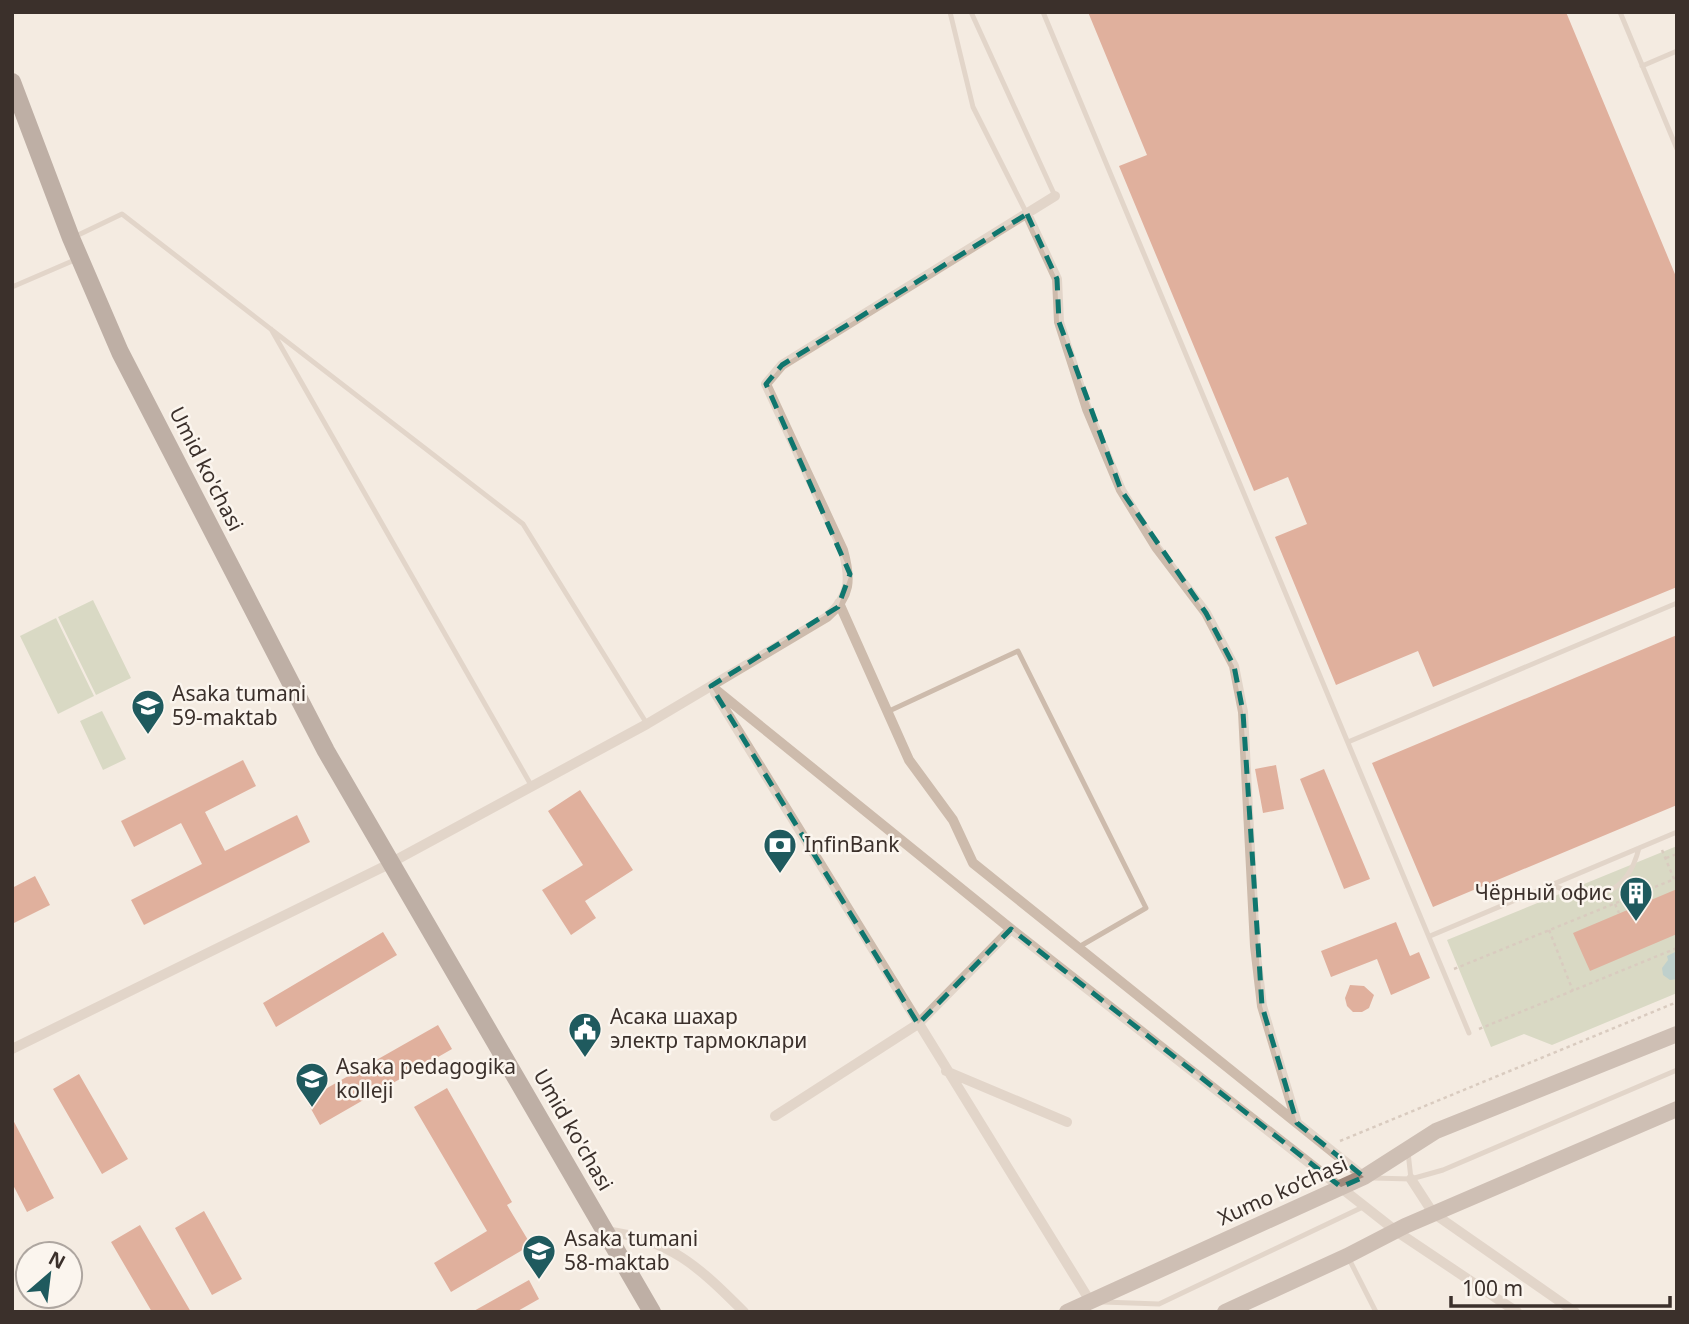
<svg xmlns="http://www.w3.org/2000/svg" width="1689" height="1324" font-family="'Noto Sans',sans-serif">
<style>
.green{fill:#b8c4a0}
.water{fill:#7fb0b2}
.building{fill:#c8694b}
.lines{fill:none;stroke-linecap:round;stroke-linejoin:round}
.path{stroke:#b9a596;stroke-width:2.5;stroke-dasharray:3.5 3.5;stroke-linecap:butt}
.lane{stroke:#cdbbac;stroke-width:5}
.street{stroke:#cdbbac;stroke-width:10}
.secondary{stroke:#a18a7d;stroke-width:16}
.primary{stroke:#7d675c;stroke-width:18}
.marked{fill:none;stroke:#0f766e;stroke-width:5;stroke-dasharray:14 9;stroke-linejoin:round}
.labels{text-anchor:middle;stroke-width:5;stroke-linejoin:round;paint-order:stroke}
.street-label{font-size:21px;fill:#3b302b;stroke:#fbf5ee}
.poi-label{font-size:21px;fill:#3b302b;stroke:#fbf5ee;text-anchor:start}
</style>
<rect width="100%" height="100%" fill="#f4ebe1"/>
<!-- green -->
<path class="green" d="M93,600L131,678L96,695L58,617Z
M56,618L94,696L58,714L20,636Z
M102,711L126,759L103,770L80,721Z
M1677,846V993L1552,1045L1524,1034L1491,1047L1447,940Z"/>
<!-- water -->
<path class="water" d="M1677,951V979L1670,980L1663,975L1662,968L1668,960L1667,956Z"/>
<!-- building -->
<path class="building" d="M1088,12H1566L1677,279V587L1433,687L1418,651L1336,685L1275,537L1307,524L1288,477L1254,491L1119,166L1147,155Z
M1677,635V805L1433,907L1372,763Z
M243,760L256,786L205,812L225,851L297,815L310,842L144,925L131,900L202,864L181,823L134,847L121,821Z
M1276,765L1284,809L1263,813L1255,769Z
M1324,769L1370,879L1344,889L1300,779Z
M580,790L633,870L585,901L596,918L571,935L542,890L583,865L548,811Z
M35,876L50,905L12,924V888Z
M1677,889V934L1590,971L1573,933Z
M1396,922L1410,956L1419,952L1430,978L1391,995L1377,959L1331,977L1321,951Z
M383,932L397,955L276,1027L263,1003Z
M1350,985L1364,986L1374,995L1369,1008L1362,1012H1353L1347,1006L1345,998Z
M438,1025L452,1049L320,1125L306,1100Z
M79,1074L128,1159L102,1174L53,1089Z
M447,1088L512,1202L507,1205L531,1245L451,1292L434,1263L487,1231L414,1107Z
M12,1118L54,1198L27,1212L12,1183Z
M204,1211L242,1279L212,1295L175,1228Z
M140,1225L191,1312H152L111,1242Z
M529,1280L539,1299L516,1312H472Z"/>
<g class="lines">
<!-- path -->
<path class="path" d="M1662,850L1674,879
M1666,858L1677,854
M1615,904L1619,913
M1549,930L1573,991
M1454,969L1677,878
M1479,1029L1677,948
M1340,1141L1677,1002"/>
<!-- lane -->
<path class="lane" d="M950,12L973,107L1027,214
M971,12L1055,196
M1043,12L1469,1033
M1620,12L1677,149
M1642,66L1677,51
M74,237L122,214L523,524L647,724
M12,287L77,259
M271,329L531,785
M887,712L1018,651L1146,908L1077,948
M1348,742L1677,603
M1552,885C1594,904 1627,896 1639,848
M1430,936L1677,832
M1408,1152L1411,1179
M1373,1178L1411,1179L1443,1170L1677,1070
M1349,1259L1376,1312
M1103,1302L1159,1304L1365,1206"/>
<!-- street -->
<path class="street" d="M1027,214L1057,279L1059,322L1087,409L1121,490L1156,547L1206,613L1234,666L1243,712L1255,946L1262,1006L1297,1123
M839,603L909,760L953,820L973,863L1364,1177
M711,686L1011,929L1396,1231L1517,1312
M715,693L1090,1301
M12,1049L383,867L647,724L827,617C851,596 851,579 843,550L766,384L782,365L1055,196
M946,1071L1067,1122
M775,1116L918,1024L1011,929
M1411,1179L1433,1213L1575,1312
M605,1231C670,1239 699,1267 744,1312"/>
<!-- secondary -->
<path class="secondary" d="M1067,1312L1364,1177L1436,1131L1677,1034
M1225,1312L1347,1256L1405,1226L1677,1109"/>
<!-- primary -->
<path class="primary" d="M12,82L71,238L120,352L326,751L652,1312"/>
</g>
<!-- marked area -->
<path d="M0 0H1689V1324H0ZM1027,214L1057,279L1059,322L1121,490L1206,613L1234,666L1243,712L1262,1006L1297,1123L1364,1177L1341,1187L1011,929L918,1024L711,686L838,607L850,574L766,384L782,365Z" fill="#f4ebe1" fill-opacity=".55" fill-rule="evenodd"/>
<path class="marked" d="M1027,214L1057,279L1059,322L1121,490L1206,613L1234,666L1243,712L1262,1006L1297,1123L1364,1177L1341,1187L1011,929L918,1024L711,686L838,607L850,574L766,384L782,365Z"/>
<!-- icons -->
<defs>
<symbol id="school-pin" viewBox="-11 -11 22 30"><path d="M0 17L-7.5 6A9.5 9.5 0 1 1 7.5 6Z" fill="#1f5a5e" stroke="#fbf5ee"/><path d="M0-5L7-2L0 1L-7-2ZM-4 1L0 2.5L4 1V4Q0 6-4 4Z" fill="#fff"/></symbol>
<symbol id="bank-pin" viewBox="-11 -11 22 30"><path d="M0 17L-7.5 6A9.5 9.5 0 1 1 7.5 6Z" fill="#1f5a5e" stroke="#fbf5ee"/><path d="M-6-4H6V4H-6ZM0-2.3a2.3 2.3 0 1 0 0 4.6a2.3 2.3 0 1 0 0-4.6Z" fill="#fff"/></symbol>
<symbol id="building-pin" viewBox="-11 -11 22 30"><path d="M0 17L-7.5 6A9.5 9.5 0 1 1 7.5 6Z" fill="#1f5a5e" stroke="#fbf5ee"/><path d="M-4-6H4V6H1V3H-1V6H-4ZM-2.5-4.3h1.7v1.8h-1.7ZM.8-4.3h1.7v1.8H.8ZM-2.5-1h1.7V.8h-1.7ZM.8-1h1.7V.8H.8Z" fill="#fff"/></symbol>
<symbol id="civic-pin" viewBox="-11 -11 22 30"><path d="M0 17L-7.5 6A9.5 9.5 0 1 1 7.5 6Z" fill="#1f5a5e" stroke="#fbf5ee"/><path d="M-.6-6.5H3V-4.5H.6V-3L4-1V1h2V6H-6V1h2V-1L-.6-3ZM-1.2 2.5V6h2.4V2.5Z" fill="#fff"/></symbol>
<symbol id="university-pin" viewBox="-11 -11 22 30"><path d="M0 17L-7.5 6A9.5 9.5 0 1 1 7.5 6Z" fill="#1f5a5e" stroke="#fbf5ee"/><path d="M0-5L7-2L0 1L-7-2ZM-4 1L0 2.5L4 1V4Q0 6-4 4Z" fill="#fff"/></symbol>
</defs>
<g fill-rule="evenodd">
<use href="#school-pin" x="129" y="687" width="38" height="52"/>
<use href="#bank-pin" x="761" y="826" width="38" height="52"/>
<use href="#building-pin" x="1617" y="874" width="38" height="52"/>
<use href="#civic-pin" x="566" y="1010" width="38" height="52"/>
<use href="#university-pin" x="293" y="1060" width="38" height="52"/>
<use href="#school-pin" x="520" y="1232" width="38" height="52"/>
</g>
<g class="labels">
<!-- street labels -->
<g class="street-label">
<text transform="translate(206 469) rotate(63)" y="7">Umid ko'chasi</text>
<text transform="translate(573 1130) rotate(60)" y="7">Umid ko'chasi</text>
<text transform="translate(1283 1191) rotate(-24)" y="7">Xumo ko’chasi</text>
</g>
<!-- poi labels -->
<g class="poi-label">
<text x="172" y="701">Asaka tumani<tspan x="172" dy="24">59-maktab</tspan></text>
<text x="804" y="852">InfinBank</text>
<text x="1612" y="900" text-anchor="end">Чёрный офис</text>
<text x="610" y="1024">Асака шахар<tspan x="610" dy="24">электр тармоклари</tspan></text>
<text x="336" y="1074">Asaka pedagogika<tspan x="336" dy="24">kolleji</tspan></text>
<text x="564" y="1246">Asaka tumani<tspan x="564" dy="24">58-maktab</tspan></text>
</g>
</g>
<!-- border -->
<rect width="1689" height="1324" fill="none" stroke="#3b302b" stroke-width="28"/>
<!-- north arrow -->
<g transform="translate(49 1275) rotate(28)"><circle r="33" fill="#fbf5ee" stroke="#aea6a0" stroke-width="2"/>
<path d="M0-5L12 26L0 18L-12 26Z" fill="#1f5a5e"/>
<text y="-10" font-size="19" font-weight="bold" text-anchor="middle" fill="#3b302b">N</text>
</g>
<!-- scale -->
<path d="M1451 1296v10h219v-10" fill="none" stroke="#3b302b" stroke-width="3.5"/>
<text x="1462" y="1296" font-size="21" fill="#3b302b" stroke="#fbf5ee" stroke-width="5" paint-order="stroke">100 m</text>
</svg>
